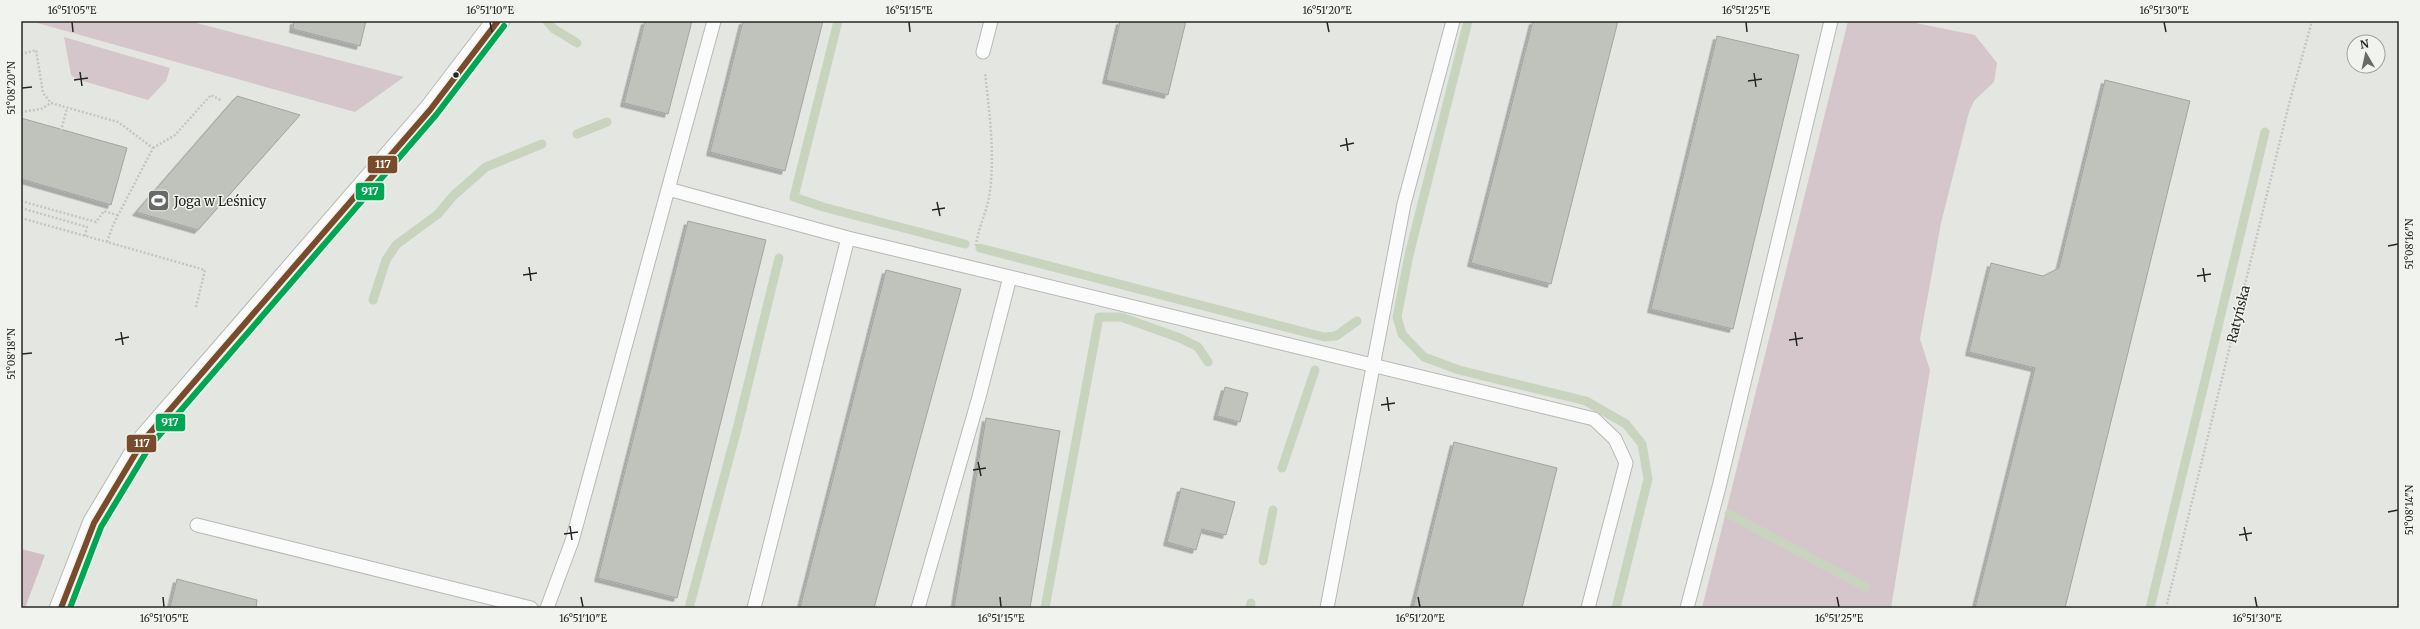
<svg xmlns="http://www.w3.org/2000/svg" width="2420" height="629" font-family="Merriweather,serif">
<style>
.green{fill:#d5c6cb}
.forest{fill:#d1bfc5}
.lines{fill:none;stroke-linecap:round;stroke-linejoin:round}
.stream{stroke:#c8d4be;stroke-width:9}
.building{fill:#bfc3bc;stroke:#a3a4a2;filter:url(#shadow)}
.service-casing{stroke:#b7b9b6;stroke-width:15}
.tertiary-casing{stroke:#b7b9b6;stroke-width:24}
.path{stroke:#c6c6c6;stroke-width:2.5;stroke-dasharray:2 2;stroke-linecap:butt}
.service{stroke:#fbfbfb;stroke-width:13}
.tertiary{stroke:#fbfbfb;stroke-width:22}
.bus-1-casing{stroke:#f1f4ee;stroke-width:9}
.bus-2-casing{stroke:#f1f4ee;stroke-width:9}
.bus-1{stroke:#7a4b2a;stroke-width:6}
.bus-2{stroke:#00a651;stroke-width:6}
.ticks{fill:none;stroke:#262725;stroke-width:1.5}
.bus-dot{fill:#262725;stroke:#f1f4ee;stroke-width:1.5}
.labels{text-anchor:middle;stroke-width:3;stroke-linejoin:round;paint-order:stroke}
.poi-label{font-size:13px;fill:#262725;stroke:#f1f4ee;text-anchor:start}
.street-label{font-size:13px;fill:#262725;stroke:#f1f4ee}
.line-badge{stroke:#f1f4ee;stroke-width:1.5}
.badge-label{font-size:11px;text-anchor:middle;font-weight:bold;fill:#fff}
.neatline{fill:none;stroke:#262725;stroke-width:1.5}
.ticks-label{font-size:10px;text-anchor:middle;fill:#262725}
</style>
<defs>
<filter id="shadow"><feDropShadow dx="-3.5" dy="3.5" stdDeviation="0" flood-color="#0004"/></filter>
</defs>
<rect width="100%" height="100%" fill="#e4e6e2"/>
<!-- green -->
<path class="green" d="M30,21H189L404,77L355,112Z
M1848,21H1906L1975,35L1997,63L1994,82L1974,101L1969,112L1941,223L1920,339L1930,370L1891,608H1702Z
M64,37L170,68L166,81L148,100L76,79L71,75Z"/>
<!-- forest -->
<path class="forest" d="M21,549L45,555L25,608H21Z"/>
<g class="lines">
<!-- stream -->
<path class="stream" d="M547,21L554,29L577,43
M838,21L794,197L823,207L965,244
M1468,21L1409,255L1397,317L1402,334L1424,357L1459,370L1586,401L1626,424L1642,444L1648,479L1616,608
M577,134L607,122
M980,248L1324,337L1336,336L1357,321
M373,300L386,260L396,245L438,214L453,196L486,167L542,144
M1282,468L1315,370
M1729,514L1865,587
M1263,561L1273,510
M689,608L737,429L779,258
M1045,608L1099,317H1121L1180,338L1198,347L1208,362
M1250,608L1251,603
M2150,608L2265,132"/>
</g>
<!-- building -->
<path class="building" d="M294,21H366L360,46L293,29Z
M645,21H692L668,114L624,103Z
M743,21H823L785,171L710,152Z
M1120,21H1186L1168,95L1106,80Z
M1533,21H1618L1551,284L1471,263Z
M1717,36L1799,55L1733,329L1651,309Z
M2105,80L2190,101L2065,608H1975L2035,368L1969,352L1991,263L2043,276L2059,268Z
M237,96L300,115L198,230L136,212Z
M21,118L127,148L111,205L21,179Z
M688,221L766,240L677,598L598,578Z
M886,270L961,289L874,608H800Z
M1225,387L1248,393L1240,422L1217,416Z
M986,418L1060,431L1030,608H954Z
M1454,442L1557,468L1522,608H1413Z
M1181,488L1235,502L1226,535L1202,529L1196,550L1167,542Z
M177,579L257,600L256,608H170Z"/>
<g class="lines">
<defs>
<path id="service" d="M983,52L991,21
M668,189L848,238L1010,277L979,397L918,608
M1010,277L1594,419L1615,439L1626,463L1588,608
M197,525L531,608
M547,608L572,541L714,21
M754,608L848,238
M1327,608L1404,204L1453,21
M1687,608L1719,487L1831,21"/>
<path id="tertiary" d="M61,608L94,523L143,441L430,110L498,21"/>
</defs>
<!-- service casing -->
<use href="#service" class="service-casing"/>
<!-- tertiary casing -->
<use href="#tertiary" class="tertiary-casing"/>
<!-- path -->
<path class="path" d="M21,54L36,50L43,93L51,103L118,122L153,148L113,225L107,242L205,270L196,307
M21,112L41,109L51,103
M61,131L67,108
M153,148L175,135L211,95L222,101
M21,201L96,222L104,211L117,215
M21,208L87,227L85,236
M21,218L107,242
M976,246C978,227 988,210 990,191C995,152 989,110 985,72
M2166,608L2289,104L2312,21"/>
<!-- service -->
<use href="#service" class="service"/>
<!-- tertiary -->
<use href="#tertiary" class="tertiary"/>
<defs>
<path id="bus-1" d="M61,608L94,523L143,441L430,110L498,21"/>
<path id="bus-2" d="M70,608L101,527L150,446L436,115L504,26"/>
</defs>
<!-- bus-1 casing -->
<use href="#bus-1" class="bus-1-casing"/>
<!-- bus-2 casing -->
<use href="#bus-2" class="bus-2-casing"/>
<!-- bus-1 -->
<use href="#bus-1" class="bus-1"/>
<!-- bus-2 -->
<use href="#bus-2" class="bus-2"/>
</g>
<!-- ticks -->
<path class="ticks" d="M72,22L73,32M490,22L492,32M909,22L910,32M1327,22L1329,32M1746,22L1747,32M2164,22L2166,32M80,72L82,86M1754,73L1756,87M74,80L88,78M1748,81L1762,79M22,88L32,87M1346,138L1348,151M1340,146L1354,143M937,202L940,216M932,210L945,208M2388,246L2398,244M529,267L531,281M2203,268L2205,282M523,275L537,273M2197,276L2211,274M121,332L123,345M1795,332L1797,346M115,340L129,337M1789,340L1803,338M22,354L32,353M1387,397L1389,411M1381,405L1395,403M978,462L981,476M973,470L986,468M2388,512L2398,510M570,526L572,540M2244,527L2247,541M564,534L578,532M2239,535L2252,533M163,597L164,607M581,597L583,607M1000,597L1001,607M1418,597L1420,607M1837,597L1839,607M2255,597L2257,607"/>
<!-- icons -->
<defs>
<symbol id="stadium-square" viewBox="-11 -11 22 22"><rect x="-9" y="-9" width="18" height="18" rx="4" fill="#686a67" stroke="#f1f4ee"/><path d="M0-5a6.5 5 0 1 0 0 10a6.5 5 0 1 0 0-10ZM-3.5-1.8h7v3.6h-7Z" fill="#fff"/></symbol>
</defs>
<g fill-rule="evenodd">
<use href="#stadium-square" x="146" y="188" width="25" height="25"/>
</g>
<!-- markers -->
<circle class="bus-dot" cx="456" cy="75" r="3.5"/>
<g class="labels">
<!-- poi labels -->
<g class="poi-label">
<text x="174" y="206">Joga w Leśnicy</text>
</g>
<!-- street labels -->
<g class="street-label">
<text transform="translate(2238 314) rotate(-76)" y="5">Ratyńska</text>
</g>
</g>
<g class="line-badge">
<rect x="367" y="155" width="31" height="19" rx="4" fill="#7a4b2a"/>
<rect x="355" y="182" width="30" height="19" rx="4" fill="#00a651"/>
<rect x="155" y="413" width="31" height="19" rx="4" fill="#00a651"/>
<rect x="126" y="434" width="31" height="19" rx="4" fill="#7a4b2a"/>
</g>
<g class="badge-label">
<text x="383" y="168">117</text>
<text x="370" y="195">917</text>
<text x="170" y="426">917</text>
<text x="142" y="447">117</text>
</g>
<!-- border -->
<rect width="2420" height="629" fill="none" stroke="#f1f4ee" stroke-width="44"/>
<!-- north arrow -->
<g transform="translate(2366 54) rotate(351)"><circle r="19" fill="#f1f4ee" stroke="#a0a29e"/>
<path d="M0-3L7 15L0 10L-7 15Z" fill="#686a67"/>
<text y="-6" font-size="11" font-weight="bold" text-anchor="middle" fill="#262725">N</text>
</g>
<rect x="22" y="22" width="2376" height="585" class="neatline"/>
<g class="ticks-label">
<text x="72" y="14">16°51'05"E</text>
<text x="490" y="14">16°51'10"E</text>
<text x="909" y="14">16°51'15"E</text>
<text x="1327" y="14">16°51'20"E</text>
<text x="1746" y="14">16°51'25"E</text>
<text x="2164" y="14">16°51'30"E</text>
<text transform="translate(11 88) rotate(-90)" y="4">51°08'20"N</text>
<text transform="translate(2409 244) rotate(-90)" y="4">51°08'16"N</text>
<text transform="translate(11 354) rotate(-90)" y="4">51°08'18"N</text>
<text transform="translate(2409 510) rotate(-90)" y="4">51°08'14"N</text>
<text x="164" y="622">16°51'05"E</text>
<text x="583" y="622">16°51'10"E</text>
<text x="1001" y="622">16°51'15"E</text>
<text x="1420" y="622">16°51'20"E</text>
<text x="1839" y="622">16°51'25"E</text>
<text x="2257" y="622">16°51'30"E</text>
</g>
</svg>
